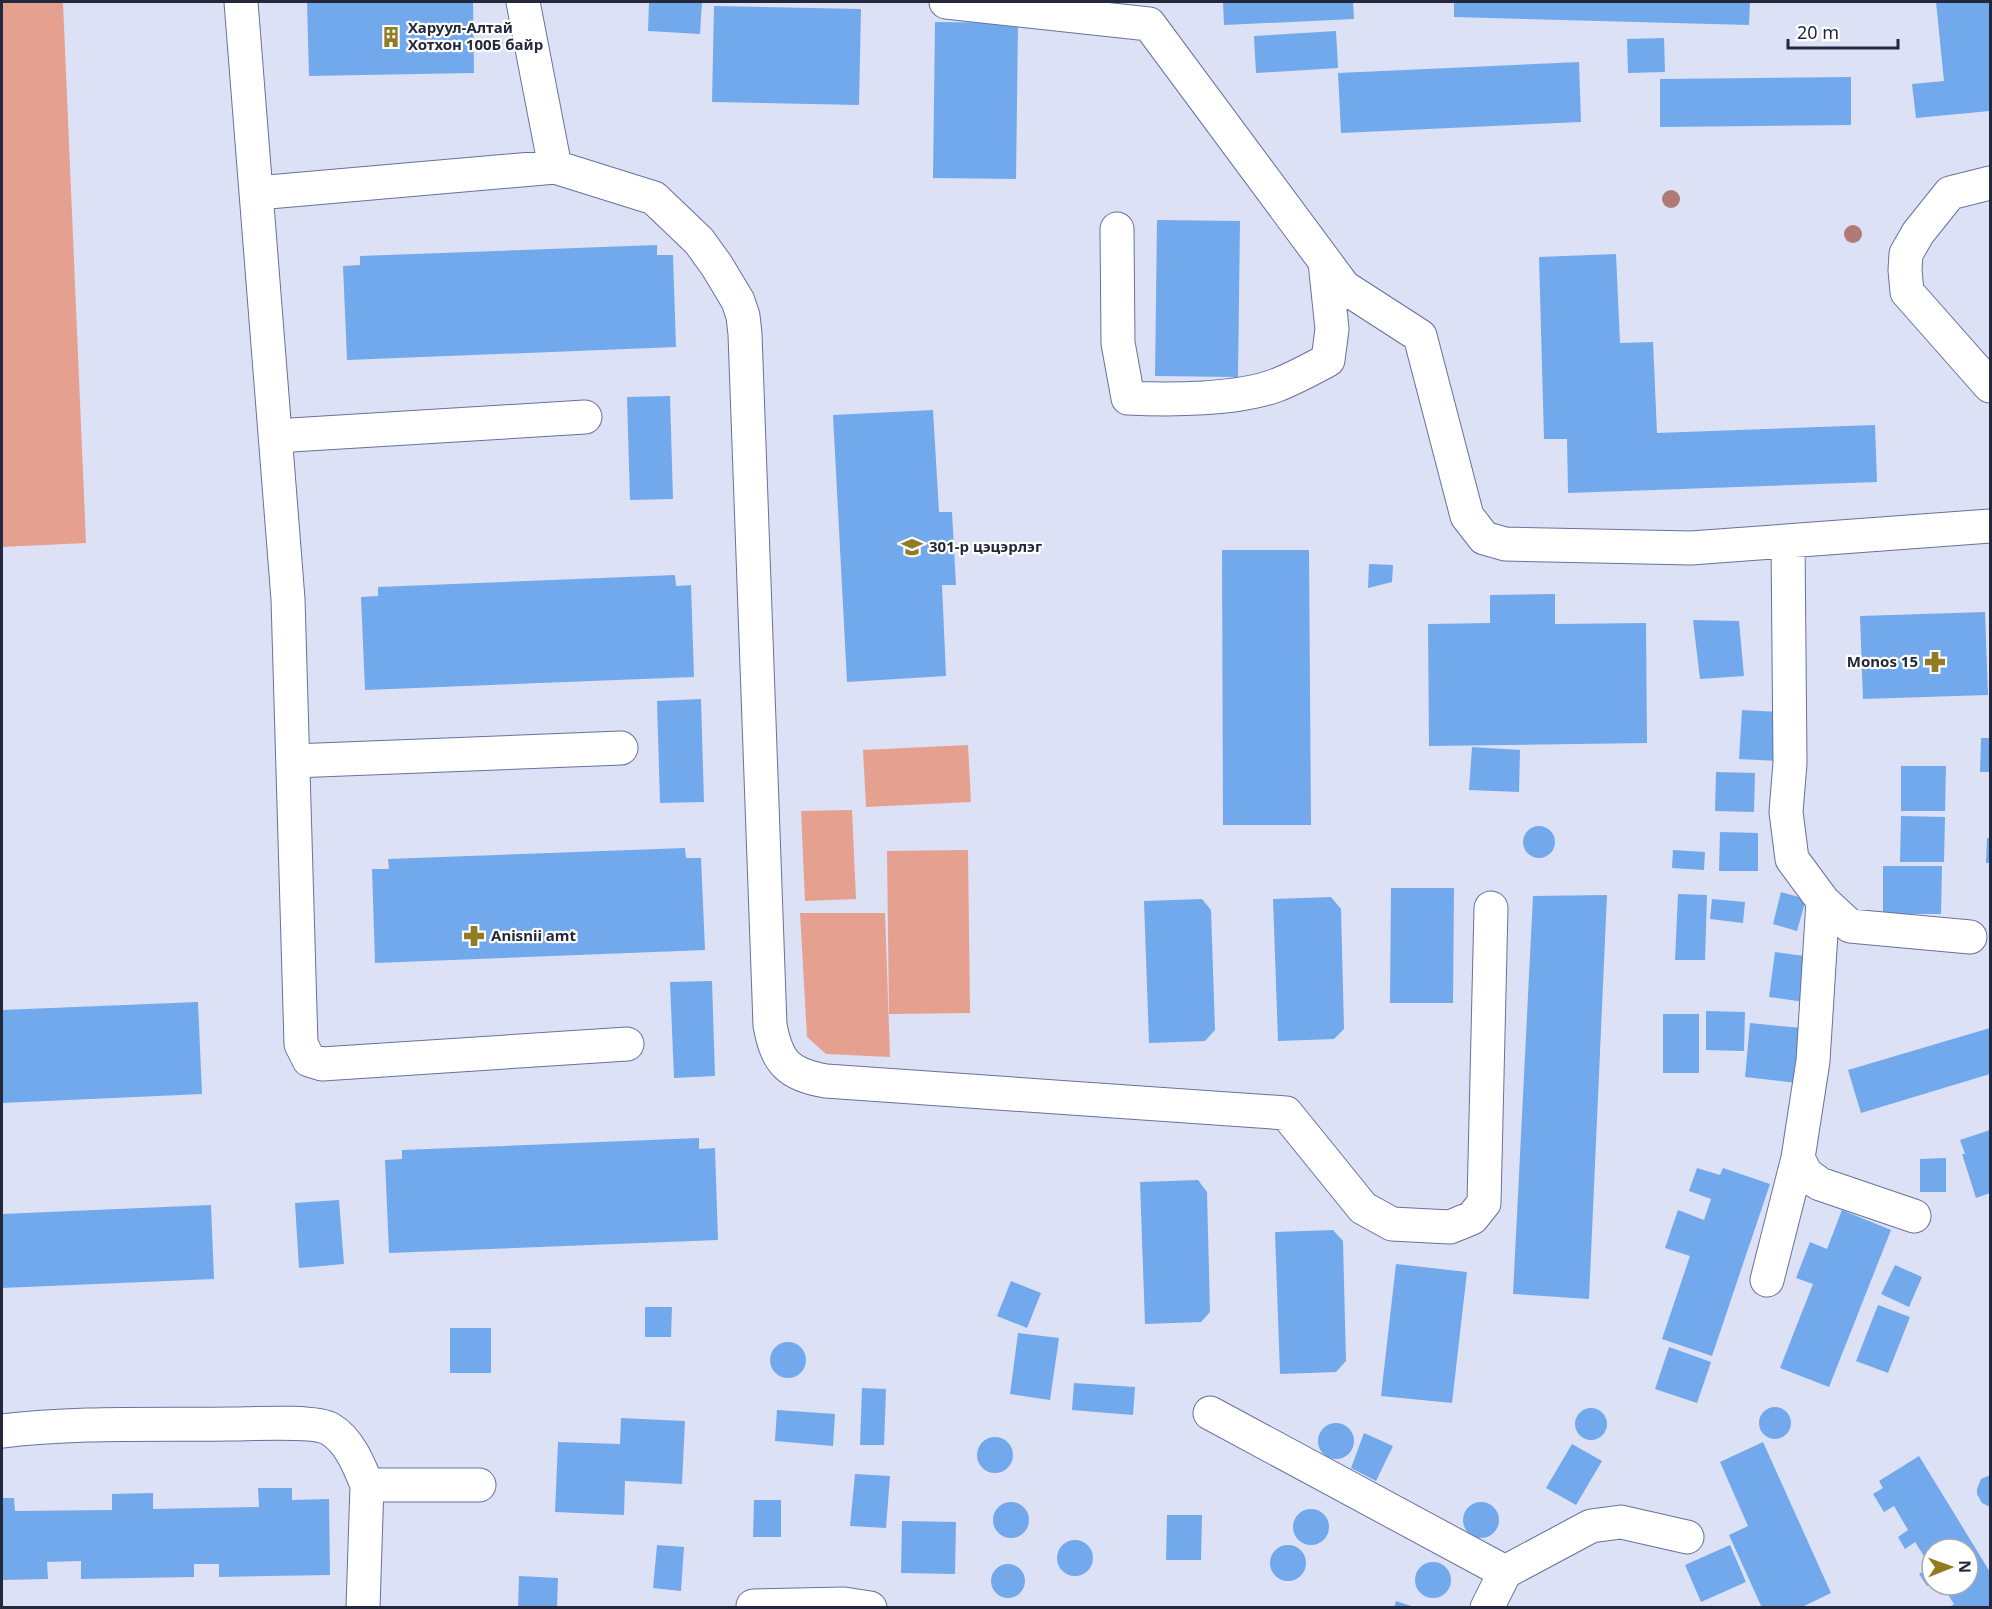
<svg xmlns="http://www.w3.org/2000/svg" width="1992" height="1609" font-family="'Noto Sans',sans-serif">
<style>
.green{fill:#e6a08f}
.building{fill:#72a9ed}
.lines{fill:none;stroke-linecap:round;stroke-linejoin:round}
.minor-casing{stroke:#67719e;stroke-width:35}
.minor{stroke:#fff;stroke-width:33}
.tree{fill:#b27a74}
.labels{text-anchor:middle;stroke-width:4.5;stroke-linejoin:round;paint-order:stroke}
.poi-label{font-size:15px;font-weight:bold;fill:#24283c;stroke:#fff;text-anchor:start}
</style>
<rect width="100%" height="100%" fill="#dce1f6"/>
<!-- green -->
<path class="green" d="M2,2H63L86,543L2,547Z
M968,745L971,802L866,807L863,750Z
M852,810L856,899L805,901L801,811Z
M968,850L970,1013L889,1014L887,851Z
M800,913H885L890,1057L826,1054L807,1037Z"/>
<!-- building -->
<path class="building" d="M307,2H473L474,73L309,76Z
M649,2H702L700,34L648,31Z
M1223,2H1353L1354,19L1224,25Z
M1454,2H1750L1749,25L1454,17Z
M1936,2H1990V111L1916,118L1912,84L1944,81Z
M714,6L861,9L859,105L712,102Z
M935,22L1018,23L1016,179L933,178Z
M1336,31L1338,68L1256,73L1254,36Z
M1664,38L1665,72L1628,73L1627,39Z
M1579,62L1581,122L1341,133L1338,73Z
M1851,77V125L1660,127V79Z
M1157,220L1240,221L1238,377L1155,376Z
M657,245V255H673L676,347L347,360L343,266L360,265V256Z
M1616,254L1620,343L1653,342L1657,433L1875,425L1877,482L1568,493L1567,439H1544L1539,257Z
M670,396L673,499L630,500L627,397Z
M933,410L939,512H952L956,585H942L946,676L847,682L833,415Z
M1222,550H1309L1311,825H1223Z
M1369,564L1393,565L1392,582L1368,588Z
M675,575L676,586L691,585L694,677L365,690L361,597L378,596V587Z
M1555,594V624L1646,623L1647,743L1429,746L1428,624L1490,623V595Z
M1985,612L1988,695L1863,699L1860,616Z
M1693,620L1739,621L1744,676L1700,679Z
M701,699L704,802L660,803L657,701Z
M1742,710L1781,712L1779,761L1739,759Z
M1981,738H1990V772H1980Z
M1472,747L1520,750L1519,792L1469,790Z
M1901,766H1946L1945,811H1901Z
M1716,772L1755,773L1754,812L1715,811Z
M1901,816L1945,817L1944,862H1900Z
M1523 842a16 16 0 1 1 32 0a16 16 0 1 1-32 0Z
M1720,832L1758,833V871H1719Z
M1987,838H1990V863H1986Z
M685,848L686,858H701L705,950L375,963L372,869H389L388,859Z
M1673,850L1705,852L1704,870L1672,868Z
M1883,866H1942L1941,914H1883Z
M1391,888H1454L1453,1003H1390Z
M1781,892L1806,899L1797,931L1773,924Z
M1678,894L1707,895L1705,960H1675Z
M1607,895L1589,1299L1513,1294L1533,896Z
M1331,897L1341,909L1344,1029L1334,1039L1278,1041L1273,899Z
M1202,899L1211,910L1215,1030L1205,1041L1149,1043L1144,901Z
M1712,899L1745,902L1743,923L1710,919Z
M1775,952L1812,957L1805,1002L1769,997Z
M712,981L715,1076L674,1078L670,982Z
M198,1002L202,1094L2,1103V1010Z
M1706,1011L1745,1012L1744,1051L1706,1050Z
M1663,1014H1699V1073H1663Z
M1750,1023L1802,1028L1797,1083L1745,1077Z
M1990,1028V1074L1861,1113L1848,1070Z
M1990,1130V1193L1976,1198L1962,1154H1965L1960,1140Z
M699,1138V1149L715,1148L718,1240L389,1253L385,1160L402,1159V1150Z
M1946,1158V1192H1920V1159Z
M1697,1168L1720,1175L1723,1168L1770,1184L1712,1356L1662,1339L1690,1256L1665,1248L1678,1210L1704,1220L1711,1199L1689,1191Z
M1198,1180L1207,1192L1210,1312L1201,1322L1145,1324L1140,1182Z
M339,1200L344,1264L299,1268L295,1203Z
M211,1205L214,1279L2,1288V1214Z
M1842,1210L1891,1230L1829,1387L1780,1368L1813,1284L1796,1278L1810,1242L1827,1249Z
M1333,1230L1343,1241L1346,1361L1336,1372L1280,1374L1275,1232Z
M1396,1264L1467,1272L1452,1403L1381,1396Z
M1895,1265L1922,1277L1909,1307L1881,1294Z
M1011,1281L1041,1293L1027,1328L997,1316Z
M1878,1305L1910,1317L1888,1373L1856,1361Z
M645,1307H672L671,1337H645Z
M450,1328H491V1373H450Z
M1018,1333L1059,1338L1050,1400L1010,1394Z
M770 1360a18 18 0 1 1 36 0a18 18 0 1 1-36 0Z
M1669,1347L1711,1362L1697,1403L1655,1389Z
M1074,1383L1135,1387L1133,1415L1072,1410Z
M862,1388L886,1389L884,1445H860Z
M1759 1423a16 16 0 1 1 32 0a16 16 0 1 1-32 0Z
M1575 1424a16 16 0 1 1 32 0a16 16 0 1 1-32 0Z
M777,1410L835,1414L833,1446L775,1441Z
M621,1418L685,1421L682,1484L625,1481L624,1515L555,1512L558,1442L620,1444Z
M1318 1441a18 18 0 1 1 36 0a18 18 0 1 1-36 0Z
M1364,1433L1393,1446L1376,1481L1351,1468Z
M977 1455a18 18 0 1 1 36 0a18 18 0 1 1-36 0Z
M1763,1442L1831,1593L1800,1608H1762L1729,1535L1748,1526L1720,1462Z
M1572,1444L1602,1461L1576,1505L1546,1488Z
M1919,1456L1990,1572V1608H1948L1954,1604L1942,1585H1968V1549H1932V1583L1927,1586L1919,1574L1931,1567L1915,1542L1905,1549L1898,1537L1908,1530L1894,1506L1884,1512L1873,1494L1883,1488L1879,1481Z
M855,1474L890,1476L886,1528L850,1526Z
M1990,1475V1507L1982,1503L1977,1494V1489L1981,1479Z
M258,1488H292V1500L329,1499L330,1575L219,1577V1564H194V1577L81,1579V1561L47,1562L48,1579L2,1580V1498H14L15,1511L112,1510V1494L153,1493V1509L259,1507Z
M754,1500H781V1537H753Z
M1463 1520a18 18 0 1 1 36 0a18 18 0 1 1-36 0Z
M993 1520a18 18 0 1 1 36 0a18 18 0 1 1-36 0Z
M1293 1527a18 18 0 1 1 36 0a18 18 0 1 1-36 0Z
M1167,1515H1202L1201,1560H1166Z
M902,1521L956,1522L955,1574L901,1573Z
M1057 1558a18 18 0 1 1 36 0a18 18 0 1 1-36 0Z
M657,1545L684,1547L681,1591L653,1588Z
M1730,1545L1746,1582L1701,1602L1685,1565Z
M1270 1563a18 18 0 1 1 36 0a18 18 0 1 1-36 0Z
M1415 1580a18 18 0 1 1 36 0a18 18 0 1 1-36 0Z
M991 1581a17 17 0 1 1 34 0a17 17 0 1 1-34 0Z
M519,1576L558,1578L557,1608H518Z
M1396,1601L1414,1607V1608H1394Z"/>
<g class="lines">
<defs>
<path id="minor" d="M241,2L288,599L301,1044L309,1060L322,1064L627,1044
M523,2L555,167
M946,2L1149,24L1344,287L1420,336L1467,516L1484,538L1505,544L1691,548L1990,526
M1990,183L1950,193L1918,233L1906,254L1905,270L1907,292L1990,386
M257,193L555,167L654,198L699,241L717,266L738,301L743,316L745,334L770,1025C777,1063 788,1074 826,1081L1286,1113L1363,1208L1392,1224L1450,1227L1472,1218L1484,1203L1491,908
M1117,229L1118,343L1128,398C1170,400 1238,400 1277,385C1295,378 1311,369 1328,360L1332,329L1325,262
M275,436L585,417
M1788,541L1790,763L1786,812L1792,859L1823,901L1850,926L1970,937
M293,761L621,748
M1823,901L1813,1061L1798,1158L1806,1174L1820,1184L1914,1216
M1767,1280L1798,1158
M1210,1413L1505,1572
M2,1431C77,1422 154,1425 230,1424C249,1424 315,1420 330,1429C349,1440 359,1465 367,1485
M753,1606L844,1604L870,1608
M363,1608L367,1485H479
M1487,1608L1505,1572L1591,1526L1621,1522L1687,1537"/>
</defs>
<!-- minor casing -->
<use href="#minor" class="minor-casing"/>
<!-- minor -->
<use href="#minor" class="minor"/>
</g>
<!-- trees -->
<g class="tree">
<circle cx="1671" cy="199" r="9"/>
<circle cx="1853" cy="234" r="9"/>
</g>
<!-- icons -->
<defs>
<symbol id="building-bare" viewBox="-9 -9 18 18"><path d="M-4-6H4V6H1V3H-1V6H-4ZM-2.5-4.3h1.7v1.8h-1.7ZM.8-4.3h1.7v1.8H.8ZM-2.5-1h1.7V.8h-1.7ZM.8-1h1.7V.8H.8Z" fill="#927c23" stroke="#fff" stroke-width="2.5" paint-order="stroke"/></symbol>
<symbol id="school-bare" viewBox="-9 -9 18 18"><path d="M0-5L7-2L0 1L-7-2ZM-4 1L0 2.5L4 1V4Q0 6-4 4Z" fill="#927c23" stroke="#fff" stroke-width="2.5" paint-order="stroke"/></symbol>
<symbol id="pharmacy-bare" viewBox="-9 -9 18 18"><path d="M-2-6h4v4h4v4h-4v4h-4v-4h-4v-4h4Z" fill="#927c23" stroke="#fff" stroke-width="2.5" paint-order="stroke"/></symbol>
</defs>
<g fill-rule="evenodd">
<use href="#building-bare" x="376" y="22" width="30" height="30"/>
<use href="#school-bare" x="897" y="532" width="30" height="30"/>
<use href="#pharmacy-bare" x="1920" y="647" width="30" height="30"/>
<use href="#pharmacy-bare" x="459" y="921" width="30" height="30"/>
</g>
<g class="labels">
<!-- poi labels -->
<g class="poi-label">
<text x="408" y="33">Харуул-Алтай<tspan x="408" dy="17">Хотхон 100Б байр</tspan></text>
<text x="929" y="552">301-р цэцэрлэг</text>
<text x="1918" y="667" text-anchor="end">Monos 15</text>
<text x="491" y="941">Anisnii amt</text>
</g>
</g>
<!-- border -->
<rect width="1992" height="1609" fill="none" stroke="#24283c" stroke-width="6"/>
<!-- north arrow -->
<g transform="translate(1950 1567) rotate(89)"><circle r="28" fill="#ffffff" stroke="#a7a9b1" stroke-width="1.5"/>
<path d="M0-4.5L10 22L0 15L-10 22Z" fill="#927c23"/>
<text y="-9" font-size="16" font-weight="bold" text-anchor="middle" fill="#24283c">N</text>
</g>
<!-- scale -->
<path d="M1788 39v9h110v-9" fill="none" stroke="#24283c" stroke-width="3"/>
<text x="1797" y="39" font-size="18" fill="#24283c" stroke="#ffffff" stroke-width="4.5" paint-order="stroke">20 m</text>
</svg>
